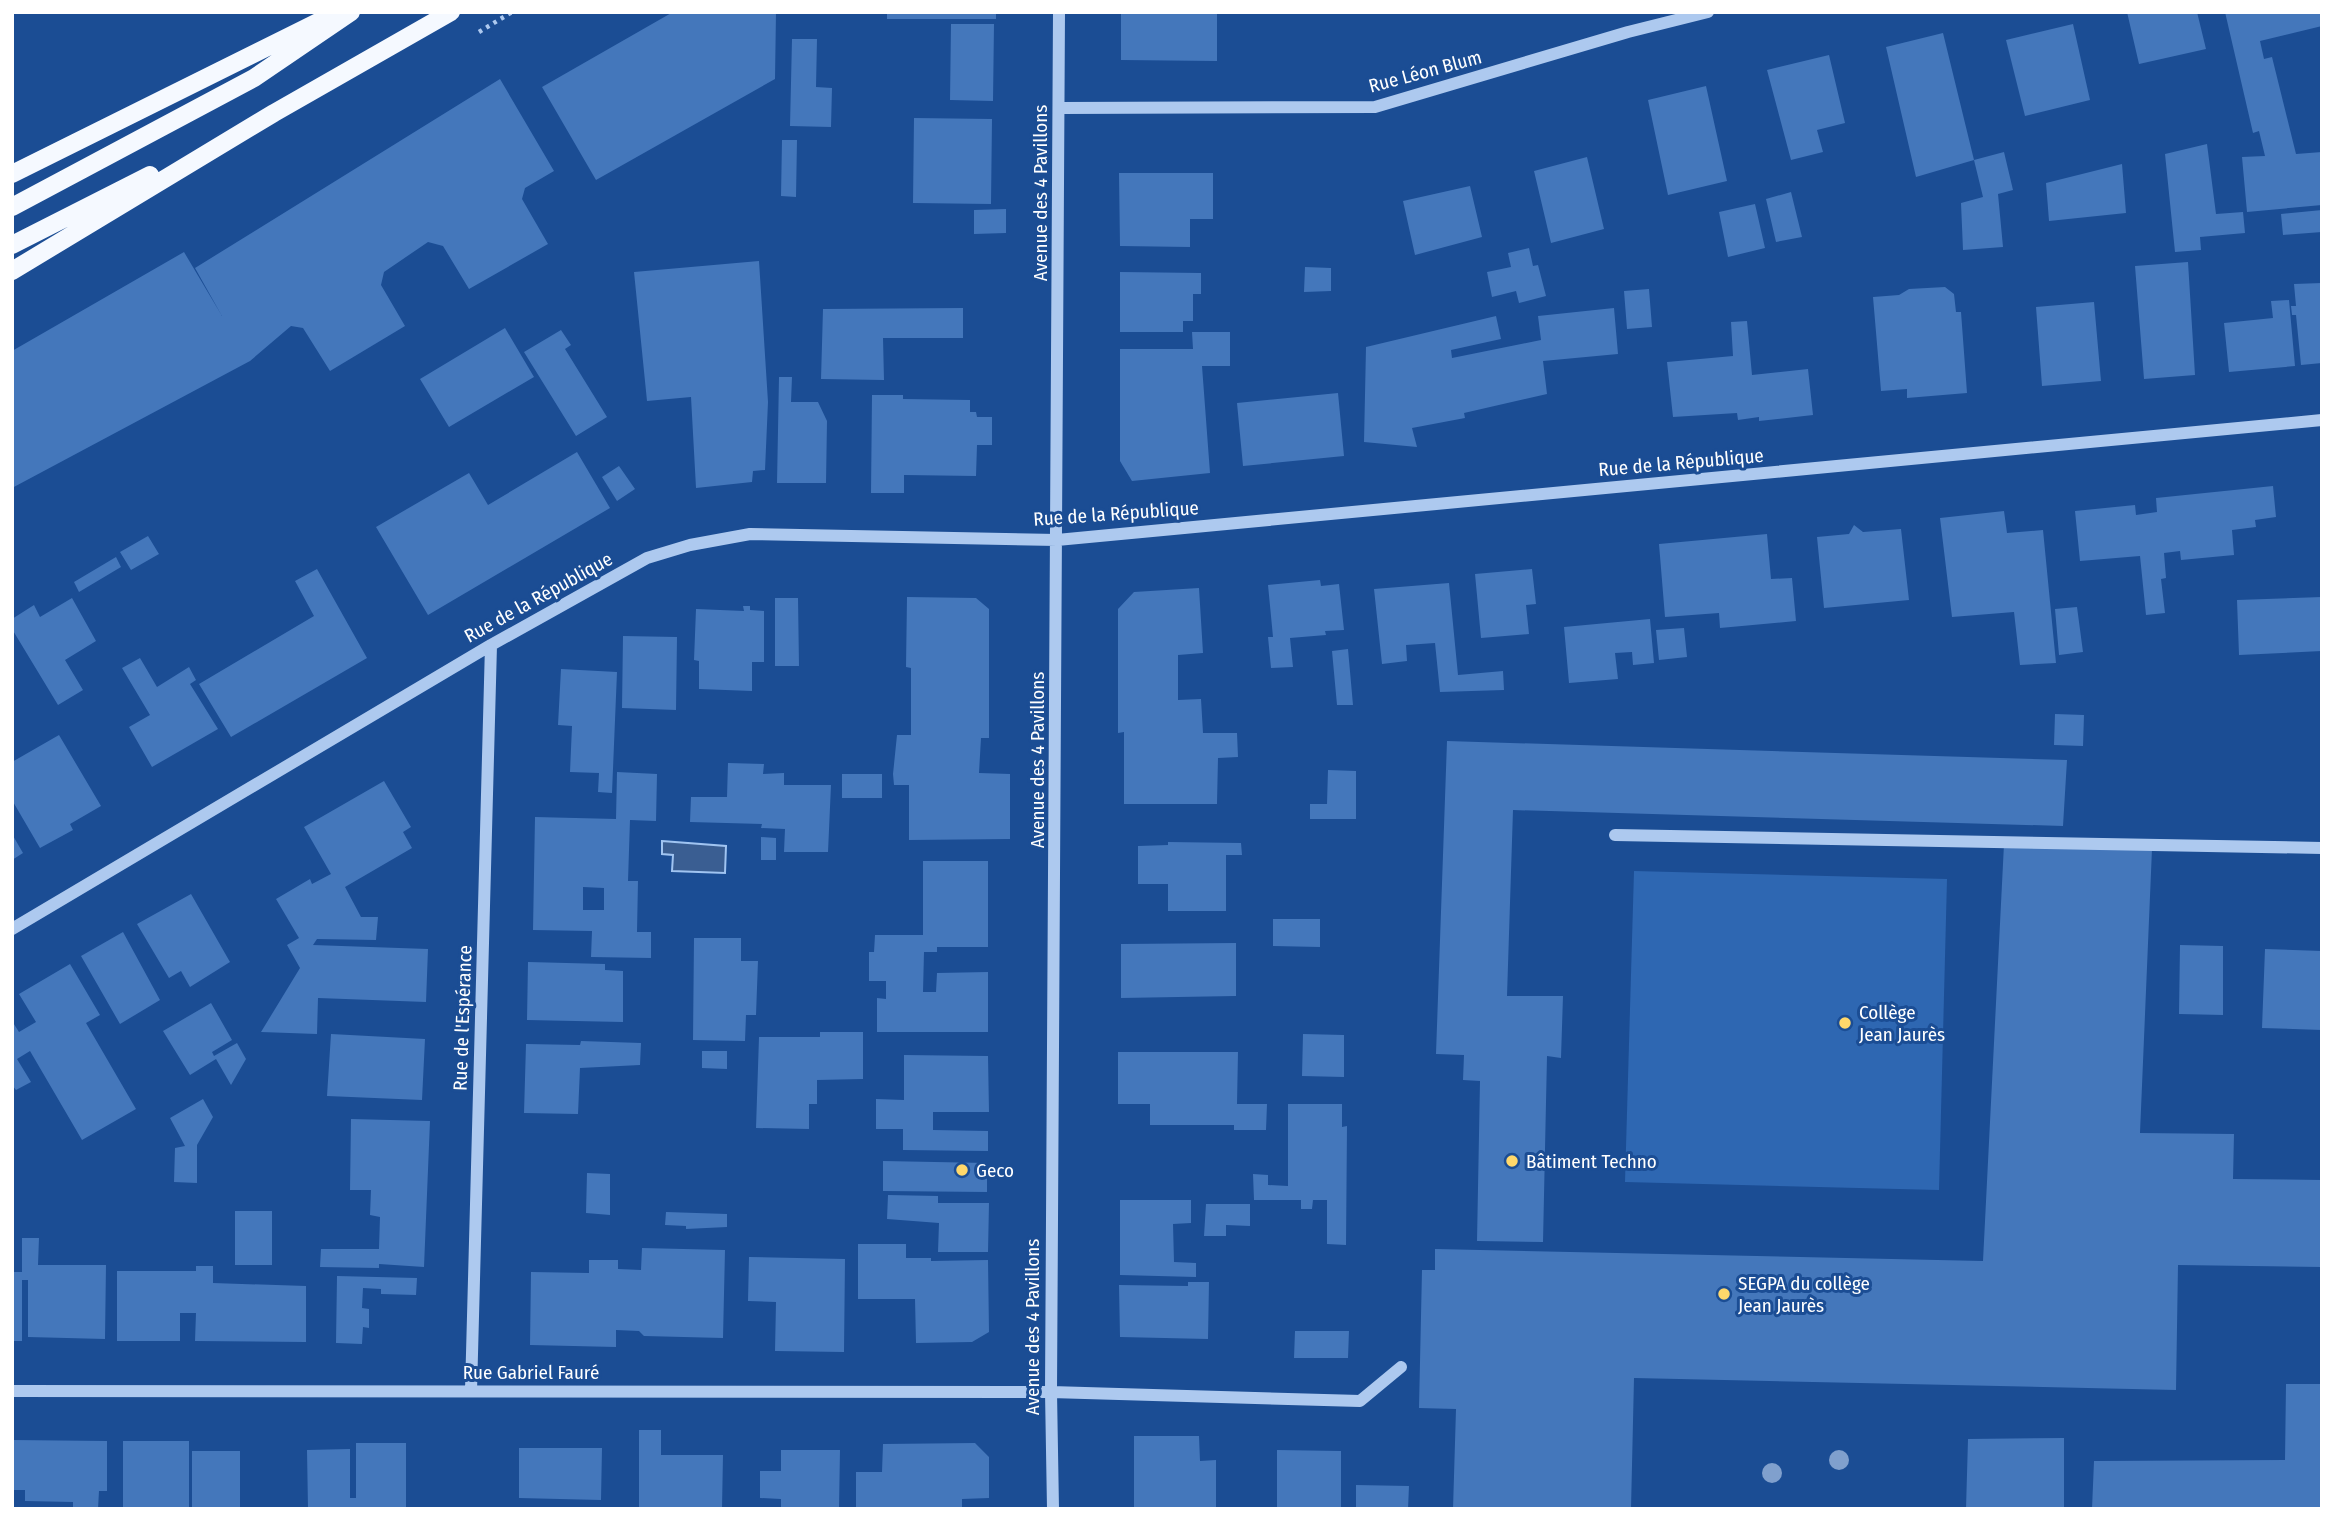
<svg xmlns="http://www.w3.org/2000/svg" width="2334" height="1521" font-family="'Fira Sans Condensed',sans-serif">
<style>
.green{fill:#2e67b2}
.water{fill:#3a5e92;stroke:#a0c4f1;stroke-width:2}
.building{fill:#47b;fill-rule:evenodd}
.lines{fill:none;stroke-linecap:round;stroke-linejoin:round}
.path{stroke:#adc9ef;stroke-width:4.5;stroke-dasharray:3.5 5;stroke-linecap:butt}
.minor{stroke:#adc9ef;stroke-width:12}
.major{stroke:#f5f9ff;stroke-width:18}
.tree{fill:#80a0cd}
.poi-dot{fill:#ffd86b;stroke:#1b4d94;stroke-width:2.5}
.labels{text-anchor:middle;stroke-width:6;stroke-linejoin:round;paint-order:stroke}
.street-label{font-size:19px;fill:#fff;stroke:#1b4d94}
.poi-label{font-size:19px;fill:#fff;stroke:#1b4d94;text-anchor:start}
</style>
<rect width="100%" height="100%" fill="#1b4d94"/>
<!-- green -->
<path class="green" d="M1634,871L1947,879L1939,1190L1625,1182Z"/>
<!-- water -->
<path class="water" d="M662,841L726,846L725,873L672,871L673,855L662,854Z"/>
<!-- building -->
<path class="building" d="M673,12H776L775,79L596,180L542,87Z
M887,12H996V19H887Z
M1121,12H1217V61L1121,60Z
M2127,12H2197L2206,49L2139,64Z
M2225,12H2322V26L2260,41L2264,59L2272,57L2296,154L2322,152V205L2247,212L2242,157L2265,156L2259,131L2253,133Z
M951,24H994L993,101L950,100Z
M2073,24L2090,100L2025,116L2006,40Z
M1943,33L1974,160L1916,177L1886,47Z
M792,39H817L816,87L832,88L831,127L790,126Z
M1829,55L1845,123L1817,130L1823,152L1791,160L1767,70Z
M500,79L554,171L525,188L522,199L548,244L469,289L443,246L428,242L384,272L381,285L405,326L330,371L303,328L291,326L250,361L12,488V351L184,252L222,316L195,268Z
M1706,86L1727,181L1668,195L1648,100Z
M914,118L992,119L991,204L913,203Z
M782,140H797L796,197L781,196Z
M2207,144L2216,214L2243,212L2245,233L2200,237L2201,250L2175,252L2165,154Z
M2004,152L2013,190L1998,194L2003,247L1963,250L1961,203L1983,197L1974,160Z
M1587,157L1604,229L1551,243L1534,171Z
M2122,164L2126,213L2049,221L2046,183Z
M1119,173H1213V219H1190V247L1120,246Z
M1470,186L1482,237L1415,255L1403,201Z
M1791,192L1802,237L1776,242L1766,199Z
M1755,204L1765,248L1728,257L1719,212Z
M1006,209V233L974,234V210Z
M2322,210V232L2283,235L2281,214Z
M1529,248L1533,266L1538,265L1546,296L1519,303L1516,291L1492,297L1487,272L1511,267L1508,253Z
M759,261L768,402L765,470L753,471L752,482L696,488L691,397L647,401L634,272Z
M2188,262L2195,375L2144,379L2135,266Z
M1305,267L1331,268V291L1304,292Z
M1120,272L1201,273V294H1193V321H1183V332H1120Z
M2322,283V363L2301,365L2296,315H2292L2291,306H2296L2294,284Z
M1945,287L1954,294L1956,312H1961L1967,393L1907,398V389L1881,391L1873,297L1899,295L1909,289Z
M1649,289L1652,327L1627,329L1624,291Z
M2289,300L2295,366L2229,372L2224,323L2273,318L2271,301Z
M2094,302L2101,381L2042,386L2036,307Z
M963,308V338H883L884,380L821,379L823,309Z
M1614,308L1618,354L1543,361L1547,394L1464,413L1465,418L1412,428L1417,447L1364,442L1366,347L1496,316L1501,339L1451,350L1452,358L1541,340L1538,316Z
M1747,321L1752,375L1808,369L1813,415L1759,421V417L1738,420L1737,413L1673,417L1667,362L1733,356L1731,322Z
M505,328L534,377L449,427L420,379Z
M561,330L571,345L565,349L607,417L576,436L524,352Z
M1192,332H1230V366H1202L1210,473L1132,481L1120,461V349H1193Z
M779,377H792L791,402H818L827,421L826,483H777Z
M1338,393L1344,456L1243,466L1237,403Z
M872,395H903V399L970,400V412H976L977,417H992V445H977L976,476L904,475V493H871Z
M577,452L610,508L428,615L376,527L469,473L488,505Z
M619,466L635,489L617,501L602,477Z
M2273,486L2276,517L2255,520L2256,527L2232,530L2234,555L2181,560L2180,551L2164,553L2166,578L2161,579L2165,613L2146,615L2140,556L2080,561L2075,511L2135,505L2136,515L2157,512L2156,498Z
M2004,511L2007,533L2043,530L2056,663L2020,665L2014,612L1952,617L1940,518Z
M1854,525L1863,532L1901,529L1909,600L1824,608L1817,537L1849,534Z
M1767,534L1771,579L1792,578L1796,621L1720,628L1719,613L1665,617L1659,544Z
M148,536L159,554L131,570L120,552Z
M116,557L121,567L79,592L74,582Z
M317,569L367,658L231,737L199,684L314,616L295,581Z
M1532,569L1536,604L1526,605L1529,634L1481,638L1475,574Z
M1320,580L1321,586L1339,584L1344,630L1325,631L1326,635L1290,638L1293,667L1271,668L1268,637H1273L1268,585Z
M1449,583L1458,675L1503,671L1504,690L1440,692L1435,643L1406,645L1407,661L1382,664L1374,589Z
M1199,588L1203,653L1178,655V700L1201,699L1203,733H1237L1238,757L1218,758L1217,804H1124V732L1118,733V609L1134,592Z
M907,597L976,598L989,609V738H981L979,773L1010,774V839L909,840V785H894L893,774L897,735H911V668L906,667Z
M2322,597V651L2239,655L2237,600Z
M72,598L96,641L65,660L83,690L58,705L12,629V619L34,605L40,617Z
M775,598H798L799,666H775Z
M743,606H750V610L764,611V662H752V691L699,689V661L694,660L696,609L744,611Z
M2077,607L2083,652L2059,655L2055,609Z
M1650,619L1654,663L1633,665L1632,652L1615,653L1618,679L1569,683L1564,627Z
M1684,628L1687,657L1659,660L1656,630Z
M623,636L677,637L676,710L622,708Z
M1348,649L1353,705H1337L1332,651Z
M140,658L157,687L189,667L196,680L190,684L218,729L152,767L129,727L150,715L122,668Z
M561,669L617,672L612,793L598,792L599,773L570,772L572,726L558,725Z
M2055,714L2084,715L2083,746L2054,745Z
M59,735L101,806L70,824L73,830L40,848L12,800V762Z
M1447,741L2067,760L2063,826L1513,810L1507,996H1563L1561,1058L1547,1056L1543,1242L1477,1241L1480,1081L1463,1080L1464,1055L1436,1054Z
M728,763L764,764L763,774L784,773V785H831L828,852H784L785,829L761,828L762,824L690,822L691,797H727Z
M1328,770L1356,771V819H1310V804H1327Z
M617,772L657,774L656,821L630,820L628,881H638L637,932H651V958L591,957L592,931L533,930L535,817L616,819ZM583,887L604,888V910H583Z
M842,774H882V798H842Z
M384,781L411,827L403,832L412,848L345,887L361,917H378L376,940L317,939L313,945L428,949L426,1002L318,998L317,1034L261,1032L300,968L287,945L299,938L276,899L310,879L312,884L331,874L304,827Z
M12,834L23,853L12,860Z
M761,837L776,838V860H761Z
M1168,842L1241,843L1242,855H1226V911H1168V884H1138V846L1168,845Z
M2004,844L2152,849L2140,1133L2234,1134L2233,1179L2322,1180V1267L2178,1265L2176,1390L1634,1378L1631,1509H1453L1456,1409L1419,1408L1422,1270H1435V1249L1983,1261Z
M923,861H988V947H937V952H924L923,992H936L937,973L988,972V1032H877V998L886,999V981H869V952H874L875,935H923Z
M191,894L230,962L190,987L181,971L169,978L137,924Z
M1273,919H1320V947L1273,946Z
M123,932L160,1000L120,1024L81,956Z
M694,938H741V961H758L756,1015H746L745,1041L693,1040Z
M1236,943V996L1121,998V944Z
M2180,945L2223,946V1015L2179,1014Z
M2265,949L2322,951V1030L2262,1028Z
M528,962L605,964V970L623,971V1022L527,1020Z
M70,964L100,1015L86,1023L136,1109L82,1140L30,1051L17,1059L31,1082L16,1090L12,1085V1021L19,1032L36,1022L19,994Z
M211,1003L232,1040L212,1052L214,1056L237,1043L246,1059L231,1085L216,1059L190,1075L163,1031Z
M820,1032H863V1079L817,1080V1104H809V1129L756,1128L759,1037H820Z
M331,1034L425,1039L422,1100L327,1096Z
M1303,1034L1344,1035V1077L1302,1076Z
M581,1041L641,1043L640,1065L580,1068L578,1114L524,1113L526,1044L580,1045Z
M702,1051H727V1069L702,1068Z
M1118,1052H1238L1237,1104H1267L1266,1130H1234V1125H1150V1104H1118Z
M904,1055L988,1056L989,1112H933V1130L988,1131V1151L903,1150V1129H876V1099L904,1100Z
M203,1099L213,1117L197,1145V1183L174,1182L175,1148L185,1146L170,1118Z
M1288,1104H1342V1127L1347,1126L1346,1245L1327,1244V1200H1313L1312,1209H1301V1200H1254L1253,1174L1268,1175V1185L1288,1186Z
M351,1119L430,1121L424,1267L379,1264V1268L320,1267L321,1249H379L380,1217L370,1215L371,1190H350Z
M883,1161L987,1163V1192L883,1191Z
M587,1173L610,1174V1215L586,1213Z
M888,1195L938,1196V1203H989L988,1252H938L939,1223L887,1219Z
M1120,1200H1191V1223L1173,1224L1174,1262L1196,1263V1277L1120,1275Z
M1206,1204H1250V1226L1226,1225V1236H1204Z
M235,1211H272V1265H235Z
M666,1212L727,1214V1227L686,1229V1226L665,1225Z
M22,1238H39L38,1265H106L105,1339L28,1337V1280H22V1341H12V1272H22Z
M858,1244H906V1258H931V1261L988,1260L989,1332L972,1342L916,1343L915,1299H858Z
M642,1248L725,1250L723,1338L644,1336L639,1331L616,1330V1347L530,1345L531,1272L589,1273V1260H618V1269L641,1270Z
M749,1257L845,1259L844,1352L775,1351L776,1302L748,1301Z
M196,1266H213V1283L306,1286V1342L195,1341L196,1313H180V1341H117V1271H196Z
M337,1276L417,1278L416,1295L381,1294V1289L363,1288L362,1308L369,1309V1328L363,1327L362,1344L336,1343Z
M1188,1282H1209L1208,1339L1120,1337L1119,1285L1188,1286Z
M1295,1331H1349L1348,1358H1294Z
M2286,1384H2322V1509H2092L2094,1461L2285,1460Z
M639,1430H661V1455H723L722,1509H639Z
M1134,1436H1199L1200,1461L1216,1460V1509H1134Z
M2064,1438V1509H1966L1968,1439Z
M12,1440L107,1441V1491H99L98,1509H73V1502L25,1501V1490H12Z
M123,1441H189V1509H123Z
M356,1443H406V1509H308L307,1450L350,1449V1498H356Z
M975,1443L989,1457V1498L962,1499V1509H856V1472H882L883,1444Z
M519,1448H602L601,1500L519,1498Z
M781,1450H840L839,1509H781V1499L760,1498V1471H781Z
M1277,1450L1341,1451V1508H1277Z
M192,1451H240V1509H192Z
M1356,1485L1409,1486L1408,1509H1356Z"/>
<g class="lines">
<!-- path -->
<path class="path" d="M479,32L512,12"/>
<!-- minor -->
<path class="minor" d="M1060,108L1375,107L1628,32L1708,12
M1615,835L2322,848
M12,929L491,645L647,558L690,545L750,534L1057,540L2322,420
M12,1391L1051,1392L1360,1401L1401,1367
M471,1391L491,645
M1053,1509L1051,1392L1059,12"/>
<!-- major -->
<path class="major" d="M12,174L328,17
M12,207L254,78L351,12
M12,245L150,175
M12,271L274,113L451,12"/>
</g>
<!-- trees -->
<g class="tree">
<circle cx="1839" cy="1460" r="10"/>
<circle cx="1772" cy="1473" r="10"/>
</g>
<!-- markers -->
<g class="poi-dot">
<circle cx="1845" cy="1023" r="7"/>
<circle cx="1512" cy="1161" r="7"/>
<circle cx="962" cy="1170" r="7"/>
<circle cx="1724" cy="1294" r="7"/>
</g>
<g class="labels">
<!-- street labels -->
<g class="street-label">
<text transform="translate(1425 71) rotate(-15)" y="7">Rue Léon Blum</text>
<text transform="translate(1040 193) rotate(-90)" y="7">Avenue des 4 Pavillons</text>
<text transform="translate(1681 462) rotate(-5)" y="7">Rue de la République</text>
<text transform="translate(1116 513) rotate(-4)" y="7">Rue de la République</text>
<text transform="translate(538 597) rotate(-29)" y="7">Rue de la République</text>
<text transform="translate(1037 760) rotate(-90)" y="7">Avenue des 4 Pavillons</text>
<text transform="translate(462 1018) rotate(-88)" y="7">Rue de l'Espérance</text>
<text transform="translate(1032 1327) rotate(-90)" y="7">Avenue des 4 Pavillons</text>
<text x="531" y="1379">Rue Gabriel Fauré</text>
</g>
<!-- poi labels -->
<g class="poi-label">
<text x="1859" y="1019">Collège<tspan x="1859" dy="22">Jean Jaurès</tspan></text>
<text x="1526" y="1168">Bâtiment Techno</text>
<text x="976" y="1177">Geco</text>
<text x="1738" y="1290">SEGPA du collège<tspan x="1738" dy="22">Jean Jaurès</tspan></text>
</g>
</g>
<!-- border -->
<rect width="2334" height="1521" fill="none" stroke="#ffffff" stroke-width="28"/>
</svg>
